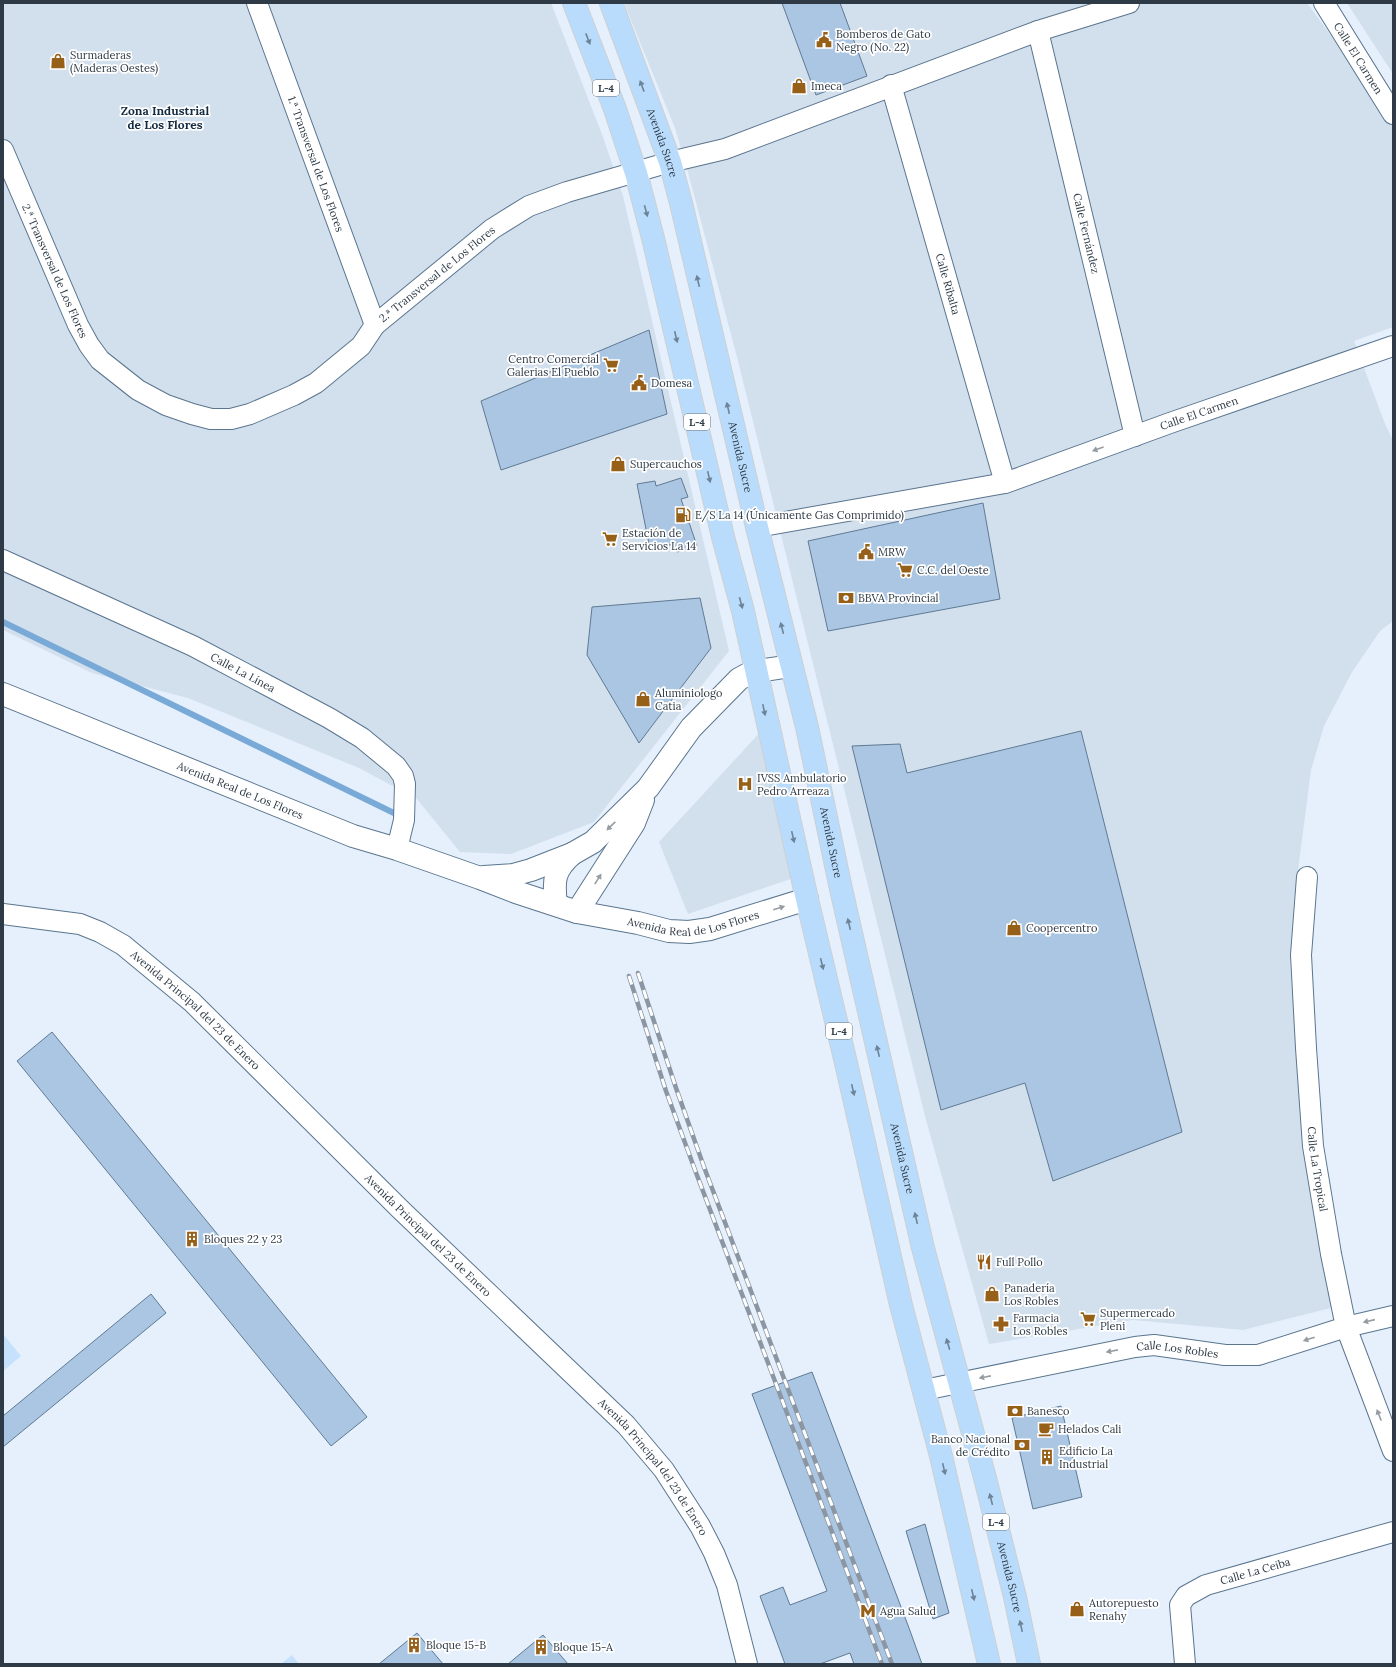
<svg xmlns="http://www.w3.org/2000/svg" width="1396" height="1667" font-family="Lora,serif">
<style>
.built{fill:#d2dfed}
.green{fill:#c5e1fc}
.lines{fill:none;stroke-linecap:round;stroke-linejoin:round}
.stream{stroke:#79a9d6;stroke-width:6}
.building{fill:#aac6e2;stroke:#5f7a93}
.street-casing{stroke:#5a758e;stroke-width:22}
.secondary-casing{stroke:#5a758e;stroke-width:24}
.primary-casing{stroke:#cdd0d2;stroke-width:24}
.street{stroke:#fff;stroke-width:20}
.secondary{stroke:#fff;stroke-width:22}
.primary{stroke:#b9dcfd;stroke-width:22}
.rail-casing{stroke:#8b96a2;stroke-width:4.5}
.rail{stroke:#fff;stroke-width:3;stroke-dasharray:9;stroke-linecap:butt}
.oneway{fill:#6d8398}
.oneway2{fill:#969ca2}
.labels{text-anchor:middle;stroke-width:3.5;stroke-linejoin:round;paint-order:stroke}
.shield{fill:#fff;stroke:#6d757d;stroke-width:1}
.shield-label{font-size:10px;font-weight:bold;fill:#2e3a45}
.poi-label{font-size:11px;fill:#2e3a45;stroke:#fff;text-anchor:start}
.street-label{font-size:11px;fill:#2e3a45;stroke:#fff}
.neighbourhood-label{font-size:12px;font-weight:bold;fill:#132b41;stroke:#fff}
</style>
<rect width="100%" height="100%" fill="#e5f0fc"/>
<!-- built -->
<path class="built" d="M3,3H551L603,137L623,196L729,651L594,822L511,854L460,852L417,799L359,768L188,698L92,673L3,630Z
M624,3H1307L1393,120V327L1354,341L1385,424L1393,440V621L1380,631L1352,672L1324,726L1311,770L1294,901L1290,963L1300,1088L1331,1308L1243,1330L1133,1320L989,1344L926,1120L738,361L689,176L675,128Z
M1347,3H1393V74Z
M765,727L799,876L688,914L659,842Z"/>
<!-- green -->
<path class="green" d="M3,1334L21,1356L3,1371Z
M292,1655L299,1664H281Z"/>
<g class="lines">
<!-- stream -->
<path class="stream" d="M3,622L400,816"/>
</g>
<!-- building -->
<path class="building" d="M782,3H840L867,76L816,95Z
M649,330L667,414L501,470L481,401Z
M681,478L688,497L681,499L697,546L677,552L674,544L650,549L637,484L655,481L656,486Z
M983,503L1000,599L828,631L808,541Z
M700,598L711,648L639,743L587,655L592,607Z
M1081,731L1182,1132L1053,1181L1025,1083L941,1110L852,746L900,744L907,773Z
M52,1032L367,1417L331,1446L17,1061Z
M151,1294L166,1313L3,1447V1416Z
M812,1372L909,1628L922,1664H854L850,1653L820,1664H785L760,1596L783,1587L790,1605L827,1591L752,1394Z
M1061,1406L1082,1497L1033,1509L1012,1418Z
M925,1524L949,1613L933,1619L906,1531Z
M417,1633L443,1664H379Z
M543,1635L568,1664H508Z"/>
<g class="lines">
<defs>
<g id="street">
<path d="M257,3L375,325"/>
<path id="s1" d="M1324,3L1393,114"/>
<path id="s2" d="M1038,31L1135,436"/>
<path id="s3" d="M891,85L1005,483"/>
<path d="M3,150L78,325L89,345L100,360L138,390L166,405L192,414L211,419H231L250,414L294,395L316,383L361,346L375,325L492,229L529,206L567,192L670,162L725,149L1038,31L1129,3"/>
<path id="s4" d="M757,527L1005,483L1170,423L1393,346"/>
<path id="s5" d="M3,560L193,646L329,718L362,738L396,766L403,776L405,784L404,820L397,849"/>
<path id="s6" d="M1307,877L1301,955L1306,1048L1313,1146L1331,1254L1346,1327L1393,1451"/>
<path id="s7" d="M3,914L80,924L100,932L123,945L192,1002L400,1209L626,1425L664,1470L700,1526L714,1553L727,1585L747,1664"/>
<path id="s8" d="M924,1390L1135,1347L1154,1345L1225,1355H1258L1346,1327L1393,1316"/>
<path id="s9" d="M1185,1664L1180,1605L1186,1596L1206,1585L1393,1532"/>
</g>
<g id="secondary">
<path id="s10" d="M3,694L353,836L397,849L480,878L516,892L577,912L638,923L669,931L689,932L710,929L807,899"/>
<path d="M484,877L513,875L531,870L572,854L593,842L648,788L691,728L739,679L752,672L791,666"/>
<path d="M556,904C553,880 554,870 572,854"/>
<path d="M577,912L634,823L643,800"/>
</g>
<g id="primary">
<path d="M574,3L615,109L636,173L653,238L723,537L743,611L807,899L846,1063L901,1305L941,1456L989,1664"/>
<path id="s11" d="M611,3L670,162L681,203L757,527L807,727L841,889L923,1248L985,1478L1015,1597L1029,1664"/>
</g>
</defs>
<!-- street casing -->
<use href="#street" class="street-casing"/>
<!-- secondary casing -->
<use href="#secondary" class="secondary-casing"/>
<!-- primary casing -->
<use href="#primary" class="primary-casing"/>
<!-- street -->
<use href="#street" class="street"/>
<!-- secondary -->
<use href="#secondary" class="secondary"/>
<!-- primary -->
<use href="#primary" class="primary"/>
<defs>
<path id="rail" d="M638,973L676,1088L704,1167L892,1664
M629,976L666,1091L695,1170L882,1664"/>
</defs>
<!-- rail casing -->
<use href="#rail" class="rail-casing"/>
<!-- rail -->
<use href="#rail" class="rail"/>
</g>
<!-- one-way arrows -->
<defs><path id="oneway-solid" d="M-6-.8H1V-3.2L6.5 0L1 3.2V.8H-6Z"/></defs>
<g class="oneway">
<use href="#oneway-solid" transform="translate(588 39) rotate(69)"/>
<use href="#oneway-solid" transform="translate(642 86) rotate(-110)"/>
<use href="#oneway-solid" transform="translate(646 211) rotate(75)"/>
<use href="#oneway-solid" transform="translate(698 281) rotate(-103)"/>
<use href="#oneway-solid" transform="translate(676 337) rotate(77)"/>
<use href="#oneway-solid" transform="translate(728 408) rotate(-103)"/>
<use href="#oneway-solid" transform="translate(709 477) rotate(77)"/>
<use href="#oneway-solid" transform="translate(741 603) rotate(75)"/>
<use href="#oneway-solid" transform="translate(782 628) rotate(-104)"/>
<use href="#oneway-solid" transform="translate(764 710) rotate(78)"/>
<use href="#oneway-solid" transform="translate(793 837) rotate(77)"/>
<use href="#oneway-solid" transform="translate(849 924) rotate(-103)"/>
<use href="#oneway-solid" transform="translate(822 964) rotate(76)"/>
<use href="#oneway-solid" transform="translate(878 1051) rotate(-103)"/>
<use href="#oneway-solid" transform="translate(853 1090) rotate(77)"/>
<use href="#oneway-solid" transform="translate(916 1218) rotate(-103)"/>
<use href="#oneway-solid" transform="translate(948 1344) rotate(-106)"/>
<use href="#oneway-solid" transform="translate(944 1469) rotate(77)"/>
<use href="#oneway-solid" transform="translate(991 1499) rotate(-104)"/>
<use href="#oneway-solid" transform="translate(973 1595) rotate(77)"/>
<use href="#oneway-solid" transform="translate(1021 1626) rotate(-102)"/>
</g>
<g class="oneway2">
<use href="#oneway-solid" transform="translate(1098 449) rotate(160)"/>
<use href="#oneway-solid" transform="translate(611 826) rotate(136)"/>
<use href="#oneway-solid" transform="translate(598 879) rotate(-58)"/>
<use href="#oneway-solid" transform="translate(779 908) rotate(-17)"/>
<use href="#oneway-solid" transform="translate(1369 1321) rotate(167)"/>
<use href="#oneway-solid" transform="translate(1309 1339) rotate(162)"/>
<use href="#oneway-solid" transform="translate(1112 1351) rotate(169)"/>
<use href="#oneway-solid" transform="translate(985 1377) rotate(169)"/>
<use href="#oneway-solid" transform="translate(1379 1415) rotate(-111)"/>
</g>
<!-- icons -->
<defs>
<symbol id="civic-bare" viewBox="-9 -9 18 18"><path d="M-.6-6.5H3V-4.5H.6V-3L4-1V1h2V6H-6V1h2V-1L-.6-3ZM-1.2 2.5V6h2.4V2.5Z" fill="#976019" stroke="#fff" stroke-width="2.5" paint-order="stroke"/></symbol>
<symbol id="shop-bare" viewBox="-9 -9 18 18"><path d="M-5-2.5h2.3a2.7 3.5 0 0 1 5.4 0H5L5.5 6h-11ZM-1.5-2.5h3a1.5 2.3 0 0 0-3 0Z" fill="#976019" stroke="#fff" stroke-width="2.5" paint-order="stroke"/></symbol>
<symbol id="supermarket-bare" viewBox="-9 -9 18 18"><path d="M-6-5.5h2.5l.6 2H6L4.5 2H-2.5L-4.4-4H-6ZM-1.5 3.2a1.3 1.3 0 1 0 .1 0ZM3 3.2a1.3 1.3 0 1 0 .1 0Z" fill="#976019" stroke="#fff" stroke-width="2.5" paint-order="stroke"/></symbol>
<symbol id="fuel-bare" viewBox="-9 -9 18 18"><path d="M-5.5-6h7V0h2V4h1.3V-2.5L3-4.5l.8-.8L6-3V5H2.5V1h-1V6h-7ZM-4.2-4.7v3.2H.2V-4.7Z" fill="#976019" stroke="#fff" stroke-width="2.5" paint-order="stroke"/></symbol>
<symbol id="bank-bare" viewBox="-9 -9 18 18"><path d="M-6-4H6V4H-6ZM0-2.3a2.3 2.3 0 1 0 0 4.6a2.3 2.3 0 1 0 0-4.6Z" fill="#976019" stroke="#fff" stroke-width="2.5" paint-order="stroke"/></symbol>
<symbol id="hospital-bare" viewBox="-9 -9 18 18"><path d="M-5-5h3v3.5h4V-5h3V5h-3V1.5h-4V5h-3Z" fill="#976019" stroke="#fff" stroke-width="2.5" paint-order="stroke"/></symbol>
<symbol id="building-bare" viewBox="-9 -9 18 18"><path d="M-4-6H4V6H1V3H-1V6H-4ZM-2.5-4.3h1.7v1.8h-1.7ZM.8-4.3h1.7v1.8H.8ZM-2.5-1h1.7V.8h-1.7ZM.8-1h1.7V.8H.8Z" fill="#976019" stroke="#fff" stroke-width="2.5" paint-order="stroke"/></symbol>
<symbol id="restaurant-bare" viewBox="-9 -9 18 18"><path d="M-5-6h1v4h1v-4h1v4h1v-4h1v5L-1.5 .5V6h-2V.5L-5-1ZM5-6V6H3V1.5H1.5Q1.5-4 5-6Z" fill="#976019" stroke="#fff" stroke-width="2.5" paint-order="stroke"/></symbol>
<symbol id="pharmacy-bare" viewBox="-9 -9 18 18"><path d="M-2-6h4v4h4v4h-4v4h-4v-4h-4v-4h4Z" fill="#976019" stroke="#fff" stroke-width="2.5" paint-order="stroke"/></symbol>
<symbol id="cafe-bare" viewBox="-9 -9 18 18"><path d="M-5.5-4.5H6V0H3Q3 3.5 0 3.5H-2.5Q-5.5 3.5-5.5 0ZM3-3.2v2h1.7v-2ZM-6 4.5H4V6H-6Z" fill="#976019" stroke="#fff" stroke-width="2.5" paint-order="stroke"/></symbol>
<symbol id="metro-bare" viewBox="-9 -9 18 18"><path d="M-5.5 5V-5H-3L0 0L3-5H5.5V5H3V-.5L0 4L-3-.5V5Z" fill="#976019" stroke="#fff" stroke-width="2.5" paint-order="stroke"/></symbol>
</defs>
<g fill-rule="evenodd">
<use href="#civic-bare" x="813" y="29" width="22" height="22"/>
<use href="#shop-bare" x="47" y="50" width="22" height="22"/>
<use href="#shop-bare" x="788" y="75" width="22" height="22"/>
<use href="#supermarket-bare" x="600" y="354" width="22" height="22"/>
<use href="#civic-bare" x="628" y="372" width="22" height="22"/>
<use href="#shop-bare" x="607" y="453" width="22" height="22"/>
<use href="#fuel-bare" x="672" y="504" width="22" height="22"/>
<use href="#supermarket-bare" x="599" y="528" width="22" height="22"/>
<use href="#civic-bare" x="855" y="541" width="22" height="22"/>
<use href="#supermarket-bare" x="894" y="559" width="22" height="22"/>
<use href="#bank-bare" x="835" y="587" width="22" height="22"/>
<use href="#shop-bare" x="632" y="688" width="22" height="22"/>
<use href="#hospital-bare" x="734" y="773" width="22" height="22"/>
<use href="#shop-bare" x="1003" y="917" width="22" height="22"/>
<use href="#building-bare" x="181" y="1228" width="22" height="22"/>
<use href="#restaurant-bare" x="973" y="1251" width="22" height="22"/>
<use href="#shop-bare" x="981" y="1283" width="22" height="22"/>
<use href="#supermarket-bare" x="1077" y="1308" width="22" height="22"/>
<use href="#pharmacy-bare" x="990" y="1313" width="22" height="22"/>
<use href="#bank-bare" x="1004" y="1400" width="22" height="22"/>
<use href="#cafe-bare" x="1035" y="1418" width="22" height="22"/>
<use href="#bank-bare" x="1011" y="1434" width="22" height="22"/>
<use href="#building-bare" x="1036" y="1446" width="22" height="22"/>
<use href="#shop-bare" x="1066" y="1598" width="22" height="22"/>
<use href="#metro-bare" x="857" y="1600" width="22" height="22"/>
<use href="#building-bare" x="403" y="1634" width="22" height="22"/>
<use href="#building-bare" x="530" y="1636" width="22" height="22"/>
</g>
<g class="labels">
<!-- shield labels -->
<g class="shield">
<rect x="593" y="80" width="26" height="16" rx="3"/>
<rect x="684" y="414" width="26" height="16" rx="3"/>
<rect x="826" y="1023" width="26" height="16" rx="3"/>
<rect x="983" y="1514" width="26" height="16" rx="3"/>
</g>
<g class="shield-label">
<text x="606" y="92">L-4</text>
<text x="697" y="426">L-4</text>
<text x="839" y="1035">L-4</text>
<text x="996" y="1526">L-4</text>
</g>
<!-- poi labels -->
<g class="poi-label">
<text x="836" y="38">Bomberos de Gato<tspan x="836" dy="13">Negro (No. 22)</tspan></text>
<text x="70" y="59">Surmaderas<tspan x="70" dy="13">(Maderas Oestes)</tspan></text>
<text x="811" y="90">Imeca</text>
<text x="599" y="363" text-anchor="end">Centro Comercial<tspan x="599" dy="13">Galerias El Pueblo</tspan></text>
<text x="651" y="387">Domesa</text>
<text x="630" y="468">Supercauchos</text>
<text x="695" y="519">E/S La 14 (Únicamente Gas Comprimido)</text>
<text x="622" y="537">Estación de<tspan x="622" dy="13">Servicios La 14</tspan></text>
<text x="878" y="556">MRW</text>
<text x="917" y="574">C.C. del Oeste</text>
<text x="858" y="602">BBVA Provincial</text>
<text x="655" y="697">Aluminiologo<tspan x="655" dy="13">Catia</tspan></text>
<text x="757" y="782">IVSS Ambulatorio<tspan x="757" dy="13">Pedro Arreaza</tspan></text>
<text x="1026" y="932">Coopercentro</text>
<text x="204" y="1243">Bloques 22 y 23</text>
<text x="996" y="1266">Full Pollo</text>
<text x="1004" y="1292">Panadería<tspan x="1004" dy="13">Los Robles</tspan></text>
<text x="1100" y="1317">Supermercado<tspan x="1100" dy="13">Pleni</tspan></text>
<text x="1013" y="1322">Farmacia<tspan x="1013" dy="13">Los Robles</tspan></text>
<text x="1027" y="1415">Banesco</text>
<text x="1058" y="1433">Helados Cali</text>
<text x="1010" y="1443" text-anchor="end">Banco Nacional<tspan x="1010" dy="13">de Crédito</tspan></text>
<text x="1059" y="1455">Edificio La<tspan x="1059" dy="13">Industrial</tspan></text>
<text x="1089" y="1607">Autorepuesto<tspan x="1089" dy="13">Renahy</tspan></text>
<text x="880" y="1615">Agua Salud</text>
<text x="426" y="1649">Bloque 15-B</text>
<text x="553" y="1651">Bloque 15-A</text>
</g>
<!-- street labels -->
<g class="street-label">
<text dy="4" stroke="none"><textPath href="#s1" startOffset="65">Calle El Carmen</textPath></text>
<text dy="4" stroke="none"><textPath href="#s11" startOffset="149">Avenida Sucre</textPath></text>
<text transform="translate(316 164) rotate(70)" y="4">1.ª Transversal de Los Flores</text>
<text dy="4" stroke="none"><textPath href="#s2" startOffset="208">Calle Fernández</textPath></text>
<text transform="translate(55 271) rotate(66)" y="4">2.ª Transversal de Los Flores</text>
<text transform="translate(437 274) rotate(-39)" y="4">2.ª Transversal de Los Flores</text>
<text dy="4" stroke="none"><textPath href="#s3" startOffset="207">Calle Ribalta</textPath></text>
<text dy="4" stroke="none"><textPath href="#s4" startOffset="458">Calle El Carmen</textPath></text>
<text dy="4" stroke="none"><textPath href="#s11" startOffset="473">Avenida Sucre</textPath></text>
<text dy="4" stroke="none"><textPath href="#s5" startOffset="265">Calle La Línea</textPath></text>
<text dy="4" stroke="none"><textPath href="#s10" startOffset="256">Avenida Real de Los Flores</textPath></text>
<text dy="4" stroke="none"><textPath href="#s11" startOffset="869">Avenida Sucre</textPath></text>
<text dy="4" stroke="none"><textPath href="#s10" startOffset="733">Avenida Real de Los Flores</textPath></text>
<text dy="4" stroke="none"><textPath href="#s7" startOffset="223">Avenida Principal del 23 de Enero</textPath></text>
<text dy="4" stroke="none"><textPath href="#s11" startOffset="1193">Avenida Sucre</textPath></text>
<text dy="4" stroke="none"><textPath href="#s6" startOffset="293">Calle La Tropical</textPath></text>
<text dy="4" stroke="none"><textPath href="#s7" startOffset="547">Avenida Principal del 23 de Enero</textPath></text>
<text dy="4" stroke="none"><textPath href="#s8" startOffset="258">Calle Los Robles</textPath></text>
<text dy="4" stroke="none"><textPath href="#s7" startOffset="871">Avenida Principal del 23 de Enero</textPath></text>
<text dy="4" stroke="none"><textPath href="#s9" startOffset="144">Calle La Ceiba</textPath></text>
<text dy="4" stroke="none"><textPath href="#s11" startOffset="1625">Avenida Sucre</textPath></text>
</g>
<!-- neighbourhood labels -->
<g class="neighbourhood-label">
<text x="165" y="115">Zona Industrial<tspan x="165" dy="14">de Los Flores</tspan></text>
</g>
</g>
<!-- border -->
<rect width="1396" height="1667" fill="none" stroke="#2e3a45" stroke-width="8"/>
</svg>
